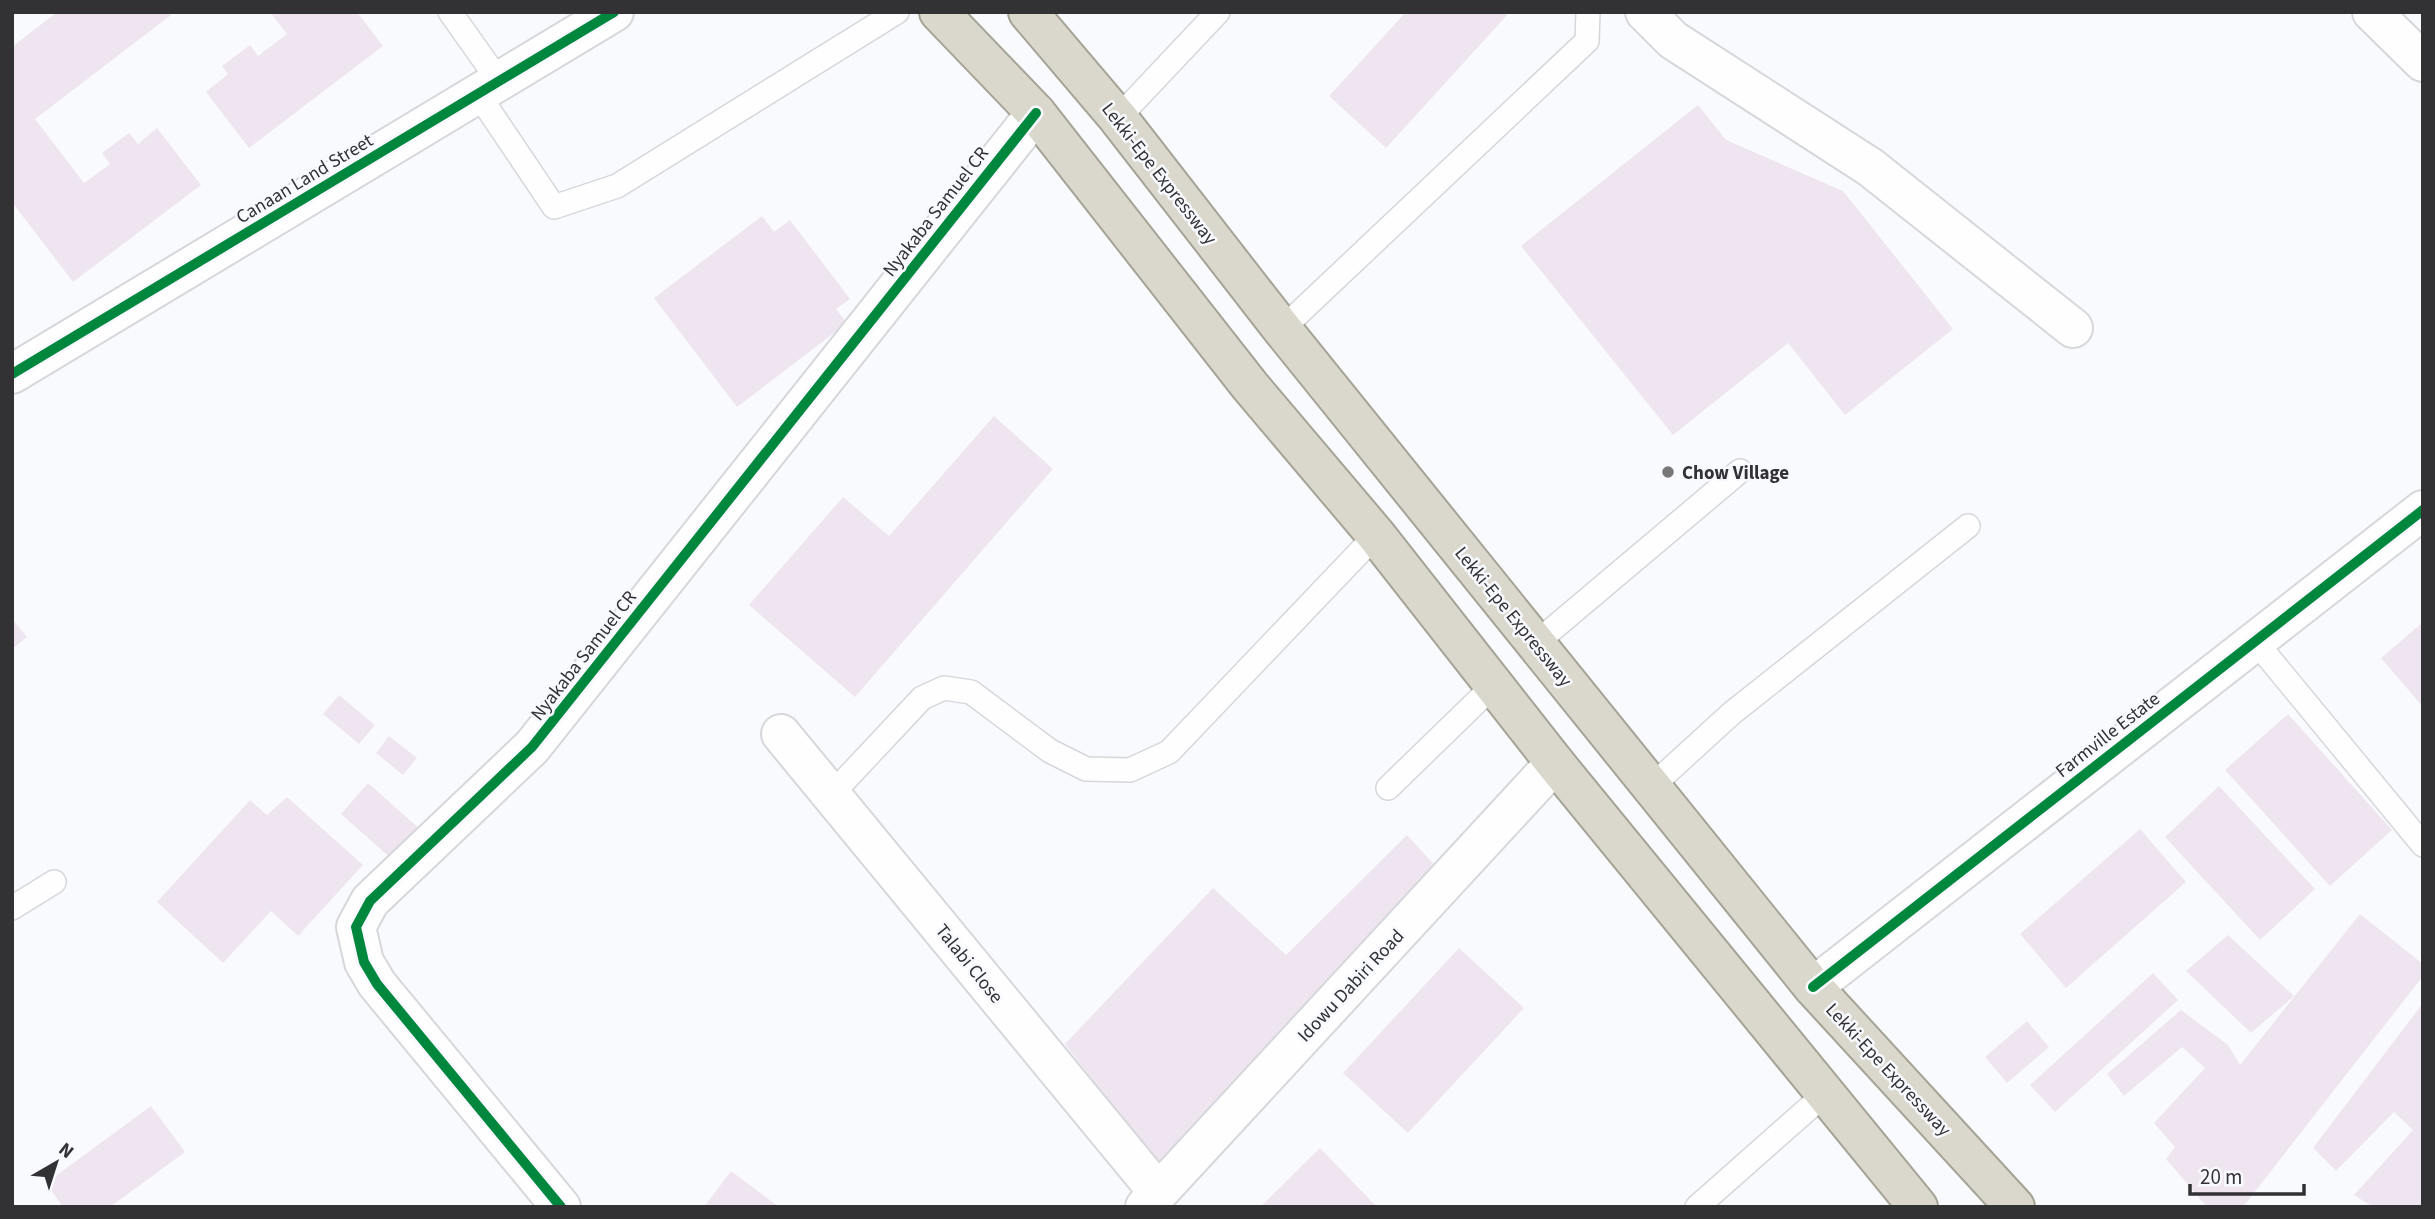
<svg xmlns="http://www.w3.org/2000/svg" width="2435" height="1219" font-family="'Source Sans 3',sans-serif">
<style>
.building{fill:#efe5f0}
.lines{fill:none;stroke-linecap:round;stroke-linejoin:round}
.service-casing{stroke:#d6d7da;stroke-width:26}
.minor-casing{stroke:#d6d7da;stroke-width:42}
.trunk-casing{stroke:#a5a396;stroke-width:42}
.service{stroke:#fefeff;stroke-width:23}
.minor{stroke:#fefeff;stroke-width:38}
.trunk{stroke:#dad8cd;stroke-width:38}
.cycleway-casing{stroke:#f8f9fe;stroke-width:15}
.cycleway{stroke:#00873e;stroke-width:10}
.poi-dot{fill:#78787b;stroke:#f8f9fe;stroke-width:2.5}
.labels{text-anchor:middle;stroke-width:5;stroke-linejoin:round;paint-order:stroke}
.street-label{font-size:19px;fill:#323235;stroke:#f8f9fe}
.poi-label{font-size:19px;font-weight:bold;fill:#323235;stroke:#f8f9fe;text-anchor:start}
</style>
<rect width="100%" height="100%" fill="#f9fafd"/>
<!-- building -->
<path class="building" d="M57,12H175L35,119L84,183L110,164L102,153L129,133L138,144L157,128L201,185L73,282L12,202V47Z
M270,12H357L383,46L249,148L206,92L228,74L222,66L250,45L258,56L287,34Z
M1406,12H1510L1386,148L1329,96Z
M1698,105L1726,140L1843,191L1953,329L1845,415L1788,343L1673,435L1521,246Z
M762,216L774,232L790,220L850,299L836,309L847,323L737,407L654,298Z
M994,416L1053,469L855,697L749,605L843,497L889,536Z
M12,619L27,637L12,649Z
M2423,622V707L2381,658Z
M339,695L375,725L359,744L323,714Z
M2288,714L2392,830L2330,886L2225,770Z
M389,736L417,758L403,775L376,753Z
M368,783L422,831L395,862L341,814Z
M2219,786L2315,889L2260,940L2165,837Z
M287,797L363,865L298,936L271,911L223,963L157,902L250,800L267,815Z
M2140,829L2186,882L2066,988L2020,934Z
M1407,835L1442,873L1159,1166L1065,1044L1213,888L1286,955Z
M2360,914L2423,964V976L2243,1207H2207L2166,1159L2175,1147L2154,1123L2205,1068L2182,1047L2124,1096L2107,1074L2181,1010L2228,1045L2240,1065Z
M2228,935L2294,996L2251,1033L2186,971Z
M1459,948L1524,1008L1408,1133L1343,1073Z
M2153,973L2178,1000L2055,1112L2030,1085Z
M2423,1003V1207H2373L2354,1195L2413,1130L2394,1112L2336,1171L2313,1148Z
M2027,1021L2049,1047L2007,1083L1985,1057Z
M151,1106L185,1152L110,1207H63L46,1183Z
M1320,1148L1377,1207H1260Z
M731,1171L779,1207H704Z"/>
<g class="lines">
<defs>
<path id="service" d="M450,12L499,81
M478,94L554,207L617,186L897,12
M1118,118L1218,12
M1282,329L1587,41L1588,12
M2255,641L2423,845
M1536,643L1740,471
M1651,787L1732,713L1968,526
M1388,788L1493,686
M831,795L922,698L944,688L971,692L1050,751L1086,769L1130,770L1169,752L1376,535
M12,908L54,882
M1697,1207L1826,1093"/>
<path id="minor" d="M1645,12L1673,40L1870,167L2073,328
M2372,12L2423,62
M12,374L614,12
M781,734L1158,1192
M1813,987L2423,510
M561,1207L377,984L364,962L356,927L370,901L532,747L1036,113
M1145,1207L1555,763"/>
<path id="trunk" d="M939,12L1036,113L1250,386L1376,535L1555,763L1918,1207
M1028,12L1118,118L1282,329L1813,987L2015,1207"/>
</defs>
<!-- service casing -->
<use href="#service" class="service-casing"/>
<!-- minor casing -->
<use href="#minor" class="minor-casing"/>
<!-- trunk casing -->
<use href="#trunk" class="trunk-casing"/>
<!-- service -->
<use href="#service" class="service"/>
<!-- minor -->
<use href="#minor" class="minor"/>
<!-- trunk -->
<use href="#trunk" class="trunk"/>
<defs>
<path id="cycleway" d="M12,374L614,12
M1813,987L2423,510
M561,1207L377,984L364,962L356,927L370,901L532,747L1036,113"/>
</defs>
<!-- cycleway casing -->
<use href="#cycleway" class="cycleway-casing"/>
<!-- cycleway -->
<use href="#cycleway" class="cycleway"/>
</g>
<!-- markers -->
<circle class="poi-dot" cx="1668" cy="472" r="7"/>
<g class="labels">
<!-- street labels -->
<g class="street-label">
<text transform="translate(1160 173) rotate(52)" y="7">Lekki-Epe Expressway</text>
<text transform="translate(304 178) rotate(-31)" y="7">Canaan Land Street</text>
<text transform="translate(935 211) rotate(-52)" y="7">Nyakaba Samuel CR</text>
<text transform="translate(1514 616) rotate(51)" y="7">Lekki-Epe Expressway</text>
<text transform="translate(583 655) rotate(-52)" y="7">Nyakaba Samuel CR</text>
<text transform="translate(2107 734) rotate(-38)" y="7">Farmville Estate</text>
<text transform="translate(970 963) rotate(51)" y="7">Talabi Close</text>
<text transform="translate(1350 985) rotate(-47)" y="7">Idowu Dabiri Road</text>
<text transform="translate(1889 1069) rotate(47)" y="7">Lekki-Epe Expressway</text>
</g>
<!-- poi labels -->
<g class="poi-label">
<text x="1682" y="479">Chow Village</text>
</g>
</g>
<!-- border -->
<rect width="2435" height="1219" fill="none" stroke="#323235" stroke-width="28"/>
<!-- north arrow -->
<g transform="translate(56 1163) rotate(39)" stroke="#f8f9fe" stroke-width="5" paint-order="stroke">
<path d="M0-5L12 26L0 18L-12 26Z" fill="#323235"/>
<text y="-10" font-size="19" font-weight="bold" text-anchor="middle" fill="#323235">N</text>
</g>
<!-- scale -->
<path d="M2190 1184v10h114v-10" fill="none" stroke="#323235" stroke-width="3.5"/>
<text x="2200" y="1184" font-size="21" fill="#323235" stroke="#f8f9fe" stroke-width="5" paint-order="stroke">20 m</text>
</svg>
